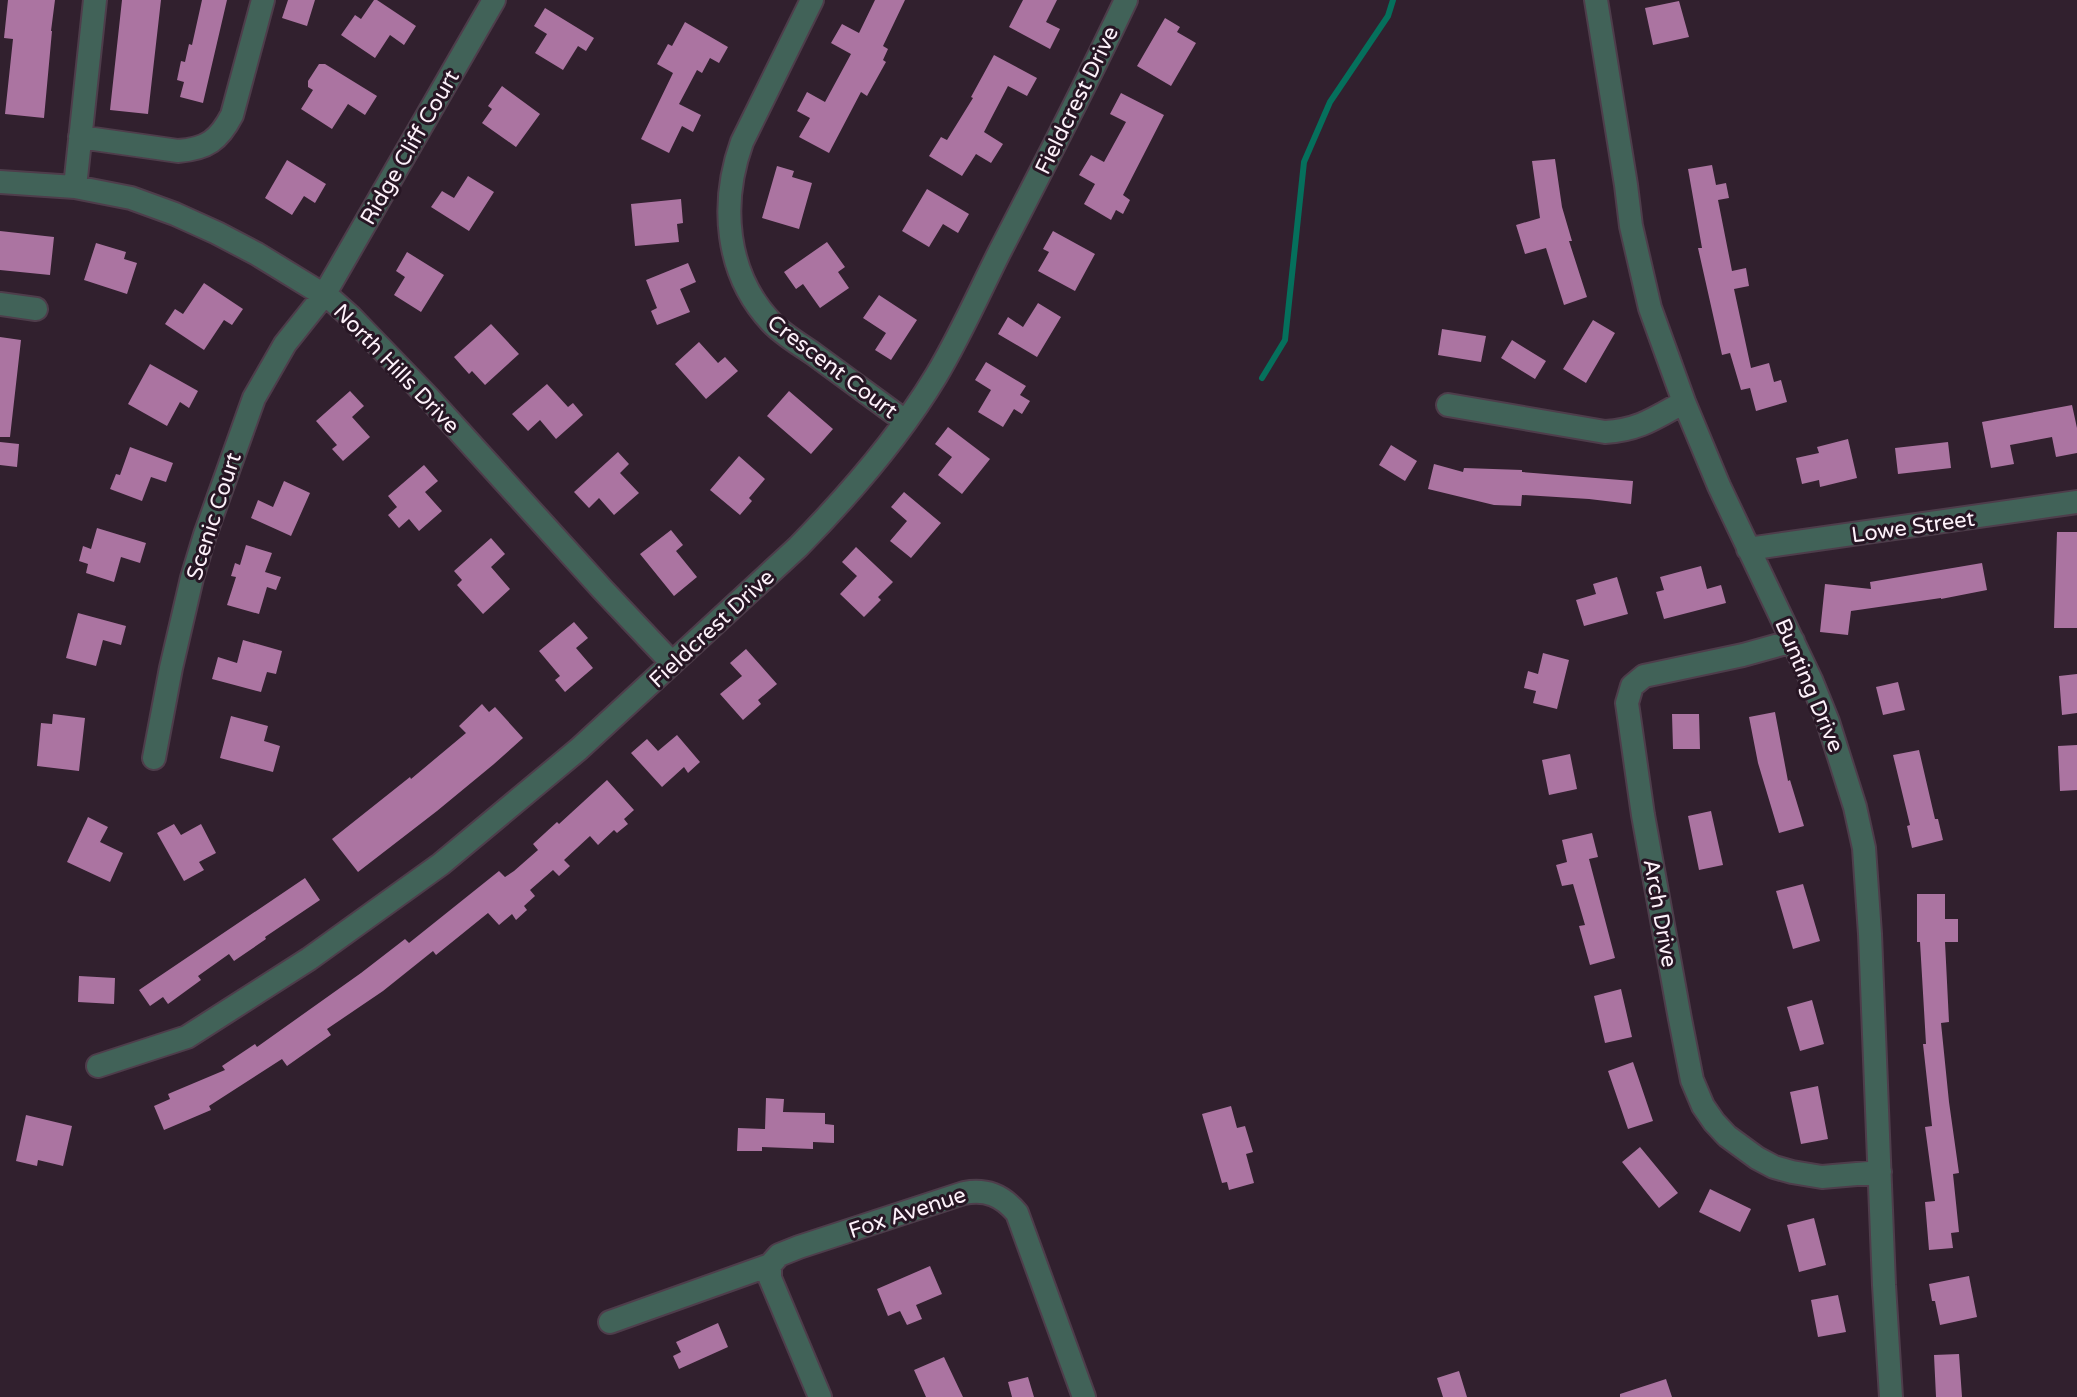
<svg xmlns="http://www.w3.org/2000/svg" width="2077" height="1397" font-family="'Varela Round',sans-serif">
<style>
.lines{fill:none;stroke-linecap:round;stroke-linejoin:round}
.stream{stroke:#05705c;stroke-width:6}
.building{fill:#ab74a1}
.minor-casing{stroke:#4e3d4b;stroke-width:26}
.minor{stroke:#416258;stroke-width:22}
.labels{text-anchor:middle;stroke-width:6;stroke-linejoin:round;paint-order:stroke}
.street-label{font-size:22px;fill:#fdf1fa;stroke:#271624}
</style>
<rect width="100%" height="100%" fill="#31202e"/>
<g class="lines">
<!-- stream -->
<path class="stream" d="M1262,378L1285,340L1304,162L1330,102L1388,16L1393,0"/>
</g>
<!-- building -->
<path class="building" d="M8,0H55L51,31H52L44,118L5,114L13,39L4,38Z
M122,0H161L148,114L110,110Z
M202,0H227L203,103L180,97L184,82L177,80L181,61L185,62L189,44L192,45Z
M288,0H315L307,26L282,18Z
M374,0H377L416,26L404,45L390,35L375,58L341,35L355,15L361,19Z
M875,0H905L883,46L888,49L883,60L886,62L867,96L861,92L829,153L799,137L810,118L797,111L807,92L825,102L851,54L831,43L842,24L859,33Z
M1023,0H1057L1046,22L1060,29L1050,49L1009,27Z
M1679,1L1689,37L1653,45L1645,8Z
M545,8L594,38L586,51L578,46L563,70L535,53L547,34L534,26Z
M1165,18L1180,27L1177,32L1196,43L1171,86L1137,66Z
M685,22L728,47L719,63L710,58L702,73L697,70L679,104L701,115L693,132L682,126L669,153L641,139L673,73L657,64L668,44L672,46Z
M994,55L1037,78L1027,96L1008,86L984,132L1003,144L991,163L976,154L962,176L929,156L941,137L947,140L973,98L971,97Z
M319,64H325L377,96L365,115L348,104L332,129L301,109L313,90L308,87V81Z
M502,86L540,114L516,147L482,123L492,109L488,106Z
M1121,93L1164,115L1123,195L1130,200L1123,214L1116,210L1111,220L1084,204L1095,184L1079,175L1091,155L1104,162L1126,122L1110,114Z
M1555,159L1562,207L1572,241H1569L1587,297L1564,305L1546,248L1525,254L1516,225L1540,218L1532,161Z
M287,160L326,184L315,203L304,196L292,215L265,198Z
M1712,165L1716,185L1726,183L1729,198L1718,200L1732,271L1746,268L1749,286L1734,289L1751,368L1769,363L1774,382L1781,380L1787,402L1756,411L1750,388L1741,390L1730,353L1722,355L1698,248H1702L1688,169Z
M777,166L794,171L792,177L812,183L799,229L762,218Z
M468,176L494,192L469,231L431,207L442,191L454,198Z
M927,189L969,214L958,233L943,224L929,247L902,231Z
M681,199L683,223L677,224L679,242L635,246L631,204Z
M0,231L54,237L50,275L0,270Z
M1053,231L1095,254L1075,291L1038,271L1049,252L1043,249Z
M827,242L845,267L838,272L849,288L820,308L803,284L796,289L784,272Z
M96,243L126,252L124,259L137,263L127,294L84,280Z
M407,252L444,275L421,312L394,295L405,277L396,271Z
M688,263L696,282L680,289L690,312L657,325L651,311L657,308L646,280Z
M204,283L243,309L232,325L224,320L204,350L165,324L175,309L183,314Z
M879,295L917,320L891,360L875,350L886,333L863,318Z
M1038,303L1061,317L1037,357L998,334L1008,317L1023,327Z
M1593,320L1615,333L1586,383L1563,369Z
M491,324L519,354L485,385L472,371L469,374L454,357Z
M1442,329L1486,336L1481,362L1438,355Z
M0,337L21,340L10,437H0Z
M1512,340L1546,361L1535,379L1501,358Z
M699,342L718,363L725,357L738,371L706,399L675,364Z
M986,362L1026,386L1020,395L1030,401L1022,414L1014,409L1003,427L978,412L991,390L975,380Z
M150,364L198,391L189,408L180,402L167,426L128,404Z
M547,384L568,407L573,403L583,415L556,439L540,420L528,431L512,414Z
M350,391L364,406L352,417L370,437L343,461L332,449L337,445L316,421Z
M789,391L833,429L811,454L767,416Z
M2072,405L2077,428V453L2056,457L2052,437L2010,445L2014,464L1991,468L1982,422Z
M948,427L990,459L962,494L938,475L952,457L935,444Z
M1848,439L1857,478L1820,487L1819,480L1802,484L1796,458L1819,453L1817,447Z
M0,442L19,444L17,467L0,465Z
M1948,442L1951,468L1898,474L1895,448Z
M1391,445L1417,461L1405,481L1379,465Z
M130,447L173,463L166,482L151,477L142,501L110,489L116,474L120,475Z
M618,452L629,464L620,473L639,493L614,515L599,498L589,508L574,492Z
M739,456L765,479L749,498L752,501L740,515L710,490Z
M1434,464L1463,472L1464,468L1522,470V472L1633,481L1631,504L1589,499L1522,495L1521,506L1494,505L1428,489Z
M424,465L438,481L425,492L442,511L419,531L409,519L399,528L388,515L397,507L388,496Z
M284,481L310,493L291,536L251,518L258,500L273,507Z
M904,492L941,523L911,558L890,541L907,521L891,507Z
M97,528L146,543L140,563L121,557L114,582L86,573L88,564L79,561L83,546L91,549Z
M671,530L683,545L676,551L697,577L674,596L640,554Z
M2057,532H2077V628H2054Z
M491,538L505,554L491,567L510,589L483,614L457,585L462,580L454,571Z
M246,545L272,553L265,572L281,577L276,590L267,587L259,614L227,605L236,577L231,576L235,563L240,565Z
M856,547L893,582L878,597L881,600L864,617L840,594L857,576L842,562Z
M1982,563L1987,590L1941,599V598L1851,611L1848,635L1820,632L1825,584L1871,589L1870,582Z
M1701,566L1707,589L1721,585L1726,603L1664,619L1656,592L1664,590L1660,577Z
M1617,577L1628,614L1584,626L1576,600L1596,594L1593,584Z
M78,613L126,626L121,645L103,640L96,666L66,658Z
M574,622L588,638L576,648L593,668L565,692L555,680L560,676L539,651Z
M243,640L282,651L276,674L267,672L261,692L212,679L218,657L237,663Z
M746,649L777,684L758,700L761,704L743,720L720,694L742,676L730,663Z
M1543,653L1569,660L1557,709L1533,703L1536,691L1524,688L1528,671L1538,674Z
M2077,674V713L2062,715L2059,676Z
M1898,682L1905,710L1883,715L1876,687Z
M482,704L489,712L495,707L523,738L494,764L437,811L358,872L332,839L410,777L411,779L466,733L459,726Z
M1775,712L1788,781L1790,780L1804,826L1779,833L1758,763L1749,717Z
M53,714L85,718L79,771L37,766L41,723L52,724Z
M1672,714H1699L1700,749H1673Z
M231,716L268,726L264,741L280,746L273,772L220,758Z
M677,735L700,762L688,773L684,767L662,787L631,753L647,739L658,751Z
M2077,745V790L2060,791L2058,746Z
M1919,750L1935,819H1938L1943,840L1912,848L1907,826L1910,825L1893,755Z
M1570,754L1577,789L1549,795L1542,760Z
M607,780L634,810L624,819L628,824L617,833L614,830L598,845L590,836L564,860L570,866L559,876L553,870L530,890L535,896L524,906L527,910L516,920L512,914L499,925L488,913L436,955L433,951L383,991L327,1029L331,1035L287,1066L282,1059L209,1106L211,1110L164,1130L154,1106L170,1099L168,1094L225,1070L222,1066L255,1044L257,1047L361,973L405,939L409,943L499,871L505,877L514,871L538,850L533,844L557,822L559,824Z
M1711,811L1723,865L1699,870L1688,816Z
M88,817L108,827L100,842L123,853L110,882L67,862Z
M174,824L181,835L201,824L216,853L199,862L204,870L184,881L157,833Z
M1592,833L1598,857L1589,859L1615,958L1590,965L1579,926L1585,925L1573,884L1562,886L1556,865L1567,862L1562,840Z
M305,878L320,900L265,937L266,939L234,961L229,954L198,976L201,980L168,1004L163,997L150,1006L139,990Z
M1803,884L1820,941L1793,949L1776,891Z
M1917,894H1945V919H1958V942H1945L1949,1022L1941,1023L1949,1102L1959,1173L1953,1174L1959,1232L1951,1233L1953,1248L1929,1250L1925,1202L1935,1201L1925,1127L1932,1126L1923,1044H1926L1920,942H1917Z
M79,976L115,978L114,1004L78,1002Z
M1621,989L1632,1037L1605,1043L1594,996Z
M1812,1000L1824,1044L1800,1051L1787,1007Z
M1633,1062L1653,1121L1628,1129L1608,1071Z
M1818,1086L1828,1139L1801,1144L1790,1092Z
M766,1098L784,1099L783,1112L825,1113V1124L834,1125V1143L813,1142V1149L762,1147V1151H737L738,1128L765,1129Z
M1231,1106L1237,1128L1245,1126L1253,1152L1246,1154L1254,1183L1229,1190L1227,1182L1222,1183L1202,1114Z
M26,1115L72,1126L63,1166L38,1160L37,1166L16,1161Z
M1640,1147L1678,1193L1659,1208L1622,1162Z
M1710,1189L1751,1209L1740,1232L1699,1212Z
M1814,1218L1826,1265L1799,1272L1787,1225Z
M930,1266L942,1294L916,1305L922,1319L907,1325L900,1311L888,1316L877,1289Z
M1969,1276L1977,1317L1940,1325L1935,1301H1932L1929,1284Z
M1838,1295L1846,1332L1818,1337L1811,1300Z
M718,1323L728,1347L679,1369L673,1356L681,1352L676,1342Z
M1959,1354L1962,1397H1936L1934,1355Z
M944,1357L963,1397H926L914,1370Z
M1459,1371L1467,1397H1443L1437,1378Z
M1028,1377L1034,1397H1012L1008,1382Z
M1666,1379L1672,1397H1620V1394Z"/>
<g class="lines">
<defs>
<path id="minor" d="M812,0L742,142C720,203 725,273 771,322C783,335 801,345 815,355C845,377 875,399 905,421
M1596,0L1626,185L1631,226L1650,308L1684,402L1719,486L1811,680L1828,722L1855,807L1864,848L1870,934L1884,1285L1891,1397
M80,137L178,151C207,149 219,140 232,115L263,0
M0,182L75,187L131,198L175,214L217,233L257,254L332,300L351,317L428,397L603,590L672,663
M75,187L95,0
M0,304L36,309
M1448,405L1605,432C1639,430 1655,418 1684,402
M1748,549L2077,502
M1793,641L1743,655L1644,676L1632,686L1627,703L1643,815L1680,1019L1692,1080L1703,1106L1714,1122L1727,1136L1757,1158L1774,1167L1792,1172L1822,1177L1880,1172
M154,758L171,668L192,578L205,535L254,398L285,344L324,295L494,0
M98,1066L187,1037L309,959L441,864L579,749L798,547C849,495 898,439 936,376C960,336 979,293 1000,251C1043,168 1086,85 1126,0
M770,1265V1278L820,1397
M610,1322L770,1265L779,1255L799,1247L964,1193C986,1189 1002,1195 1017,1213L1084,1397"/>
</defs>
<!-- minor casing -->
<use href="#minor" class="minor-casing"/>
<!-- minor -->
<use href="#minor" class="minor"/>
</g>
<g class="labels">
<!-- street labels -->
<g class="street-label">
<text transform="translate(1076 100) rotate(-64)" y="8">Fieldcrest Drive</text>
<text transform="translate(409 147) rotate(-60)" y="8">Ridge Cliff Court</text>
<text transform="translate(833 366) rotate(37)" y="8">Crescent Court</text>
<text transform="translate(397 368) rotate(46)" y="8">North Hills Drive</text>
<text transform="translate(213 516) rotate(-72)" y="8">Scenic Court</text>
<text transform="translate(1913 526) rotate(-8)" y="8">Lowe Street</text>
<text transform="translate(711 628) rotate(-43)" y="8">Fieldcrest Drive</text>
<text transform="translate(1810 685) rotate(67)" y="8">Bunting Drive</text>
<text transform="translate(1661 913) rotate(80)" y="8">Arch Drive</text>
<text transform="translate(907 1212) rotate(-18)" y="8">Fox Avenue</text>
</g>
</g>
</svg>
